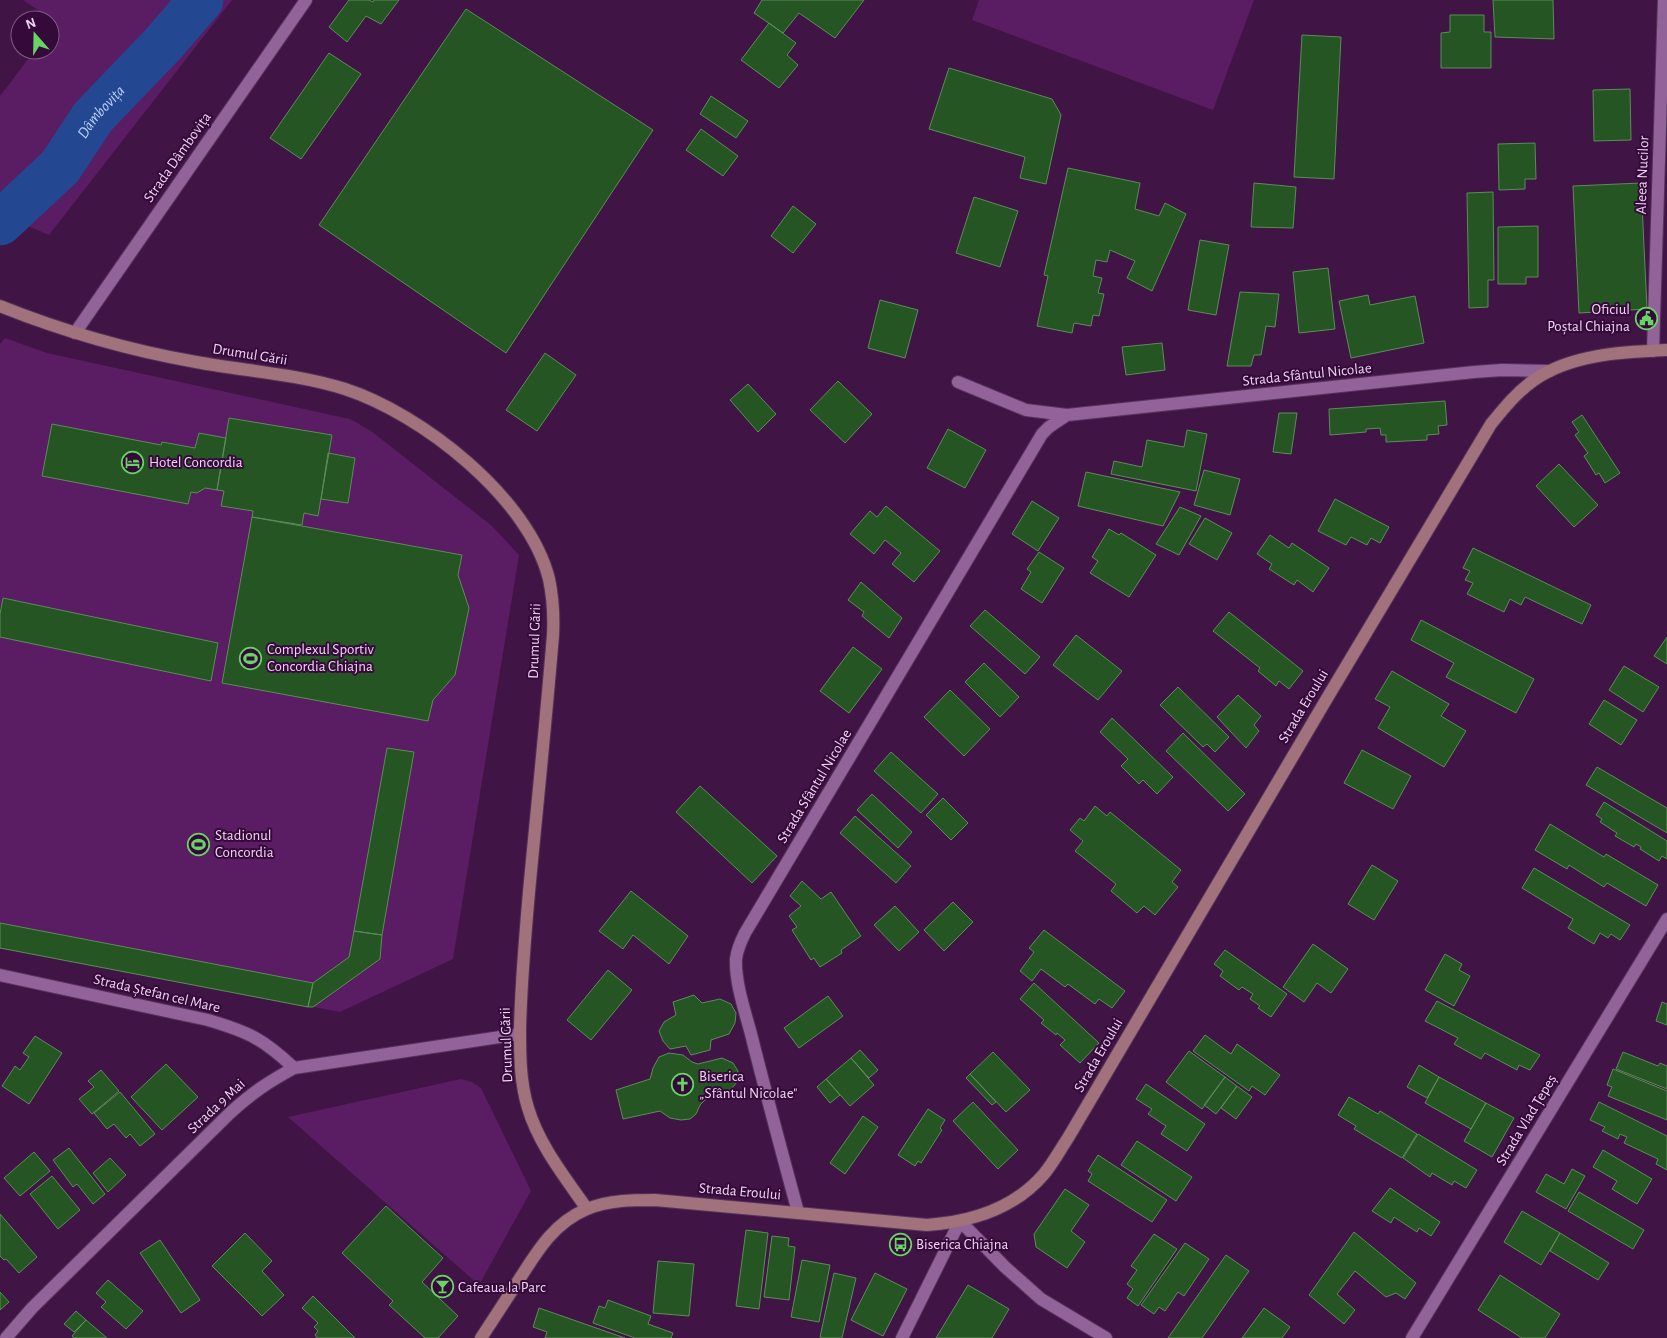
<svg xmlns="http://www.w3.org/2000/svg" width="1667" height="1338" font-family="'Alegreya Sans',sans-serif">
<style>
.green{fill:#5a1c62}
.lines{fill:none;stroke-linecap:round;stroke-linejoin:round}
.river{stroke:#244792;stroke-width:45}
.building{fill:#255523;stroke:#5b8d58}
.minor-casing{stroke:#55335b;stroke-width:14}
.tertiary-casing{stroke:#55335b;stroke-width:14}
.secondary-casing{stroke:#55335b;stroke-width:14}
.minor{stroke:#926398;stroke-width:12}
.tertiary{stroke:#926398;stroke-width:12}
.secondary{stroke:#a1727b;stroke-width:12}
.labels{text-anchor:middle;stroke-width:4;stroke-linejoin:round;paint-order:stroke}
.street-label{font-size:15px;fill:#eed4f1;stroke:#350a3a}
.poi-label{font-size:15px;fill:#eed4f1;stroke:#350a3a;text-anchor:start}
.water-label{font-size:16px;font-style:italic;fill:#bad0fa;stroke:#350a3a}
</style>
<rect width="100%" height="100%" fill="#401545"/>
<!-- green -->
<path class="green" d="M23,0H232L49,235L0,214V96L35,50H50V31L56,23Z
M979,0H1254L1213,110L972,20Z
M5,338L47,353L350,419L371,431L492,526L519,555L453,959L340,1012L0,948V344Z
M461,1079L472,1082L481,1088L531,1191L479,1285L288,1117Z"/>
<g class="lines">
<!-- river -->
<path class="river" id="s1" d="M0,223L60,167L93,117L163,44L201,0"/>
</g>
<!-- building -->
<path class="building" d="M349,0H369L373,2L374,0H399L381,24L366,16L347,42L329,27Z
M762,0H864L835,38L799,13L783,33L754,13Z
M1493,0H1553L1554,39L1495,37Z
M466,9L653,130L506,353L319,225Z
M1450,15H1484V32H1491V68H1441V33L1450,32Z
M769,23L796,43L787,55L798,65L779,88L741,60Z
M1302,35L1341,37L1334,179L1294,177Z
M329,53L361,74L301,159L270,138Z
M949,68L1052,99L1061,115L1046,184L1020,178L1025,157L929,129Z
M1630,89L1631,140L1594,141L1593,90Z
M711,96L748,121L736,138L700,114Z
M701,129L738,156L723,176L686,150Z
M1535,143L1536,179H1525V189L1499,190L1498,144Z
M1068,168L1140,183L1135,209L1159,216L1165,203L1186,214L1152,291L1127,278L1135,261L1110,250L1107,262L1096,260L1093,276L1102,278L1098,293L1104,294L1099,316L1093,315L1091,326L1074,323L1072,333L1037,326L1048,276L1044,275Z
M1254,183L1296,187L1293,228L1251,227Z
M1641,183L1647,309L1579,313L1573,186Z
M1493,192L1494,280H1488V307L1469,308L1467,193Z
M974,197L1018,211L1000,267L956,253Z
M793,206L816,224L793,253L771,236Z
M1538,226V277H1526V284H1498V227Z
M1200,240L1229,245L1216,315L1188,310Z
M1328,268L1335,329L1299,333L1293,272Z
M1240,292L1279,294L1275,327L1266,326L1261,355H1254L1251,366H1227Z
M1368,295L1370,305L1415,296L1424,343L1351,358L1339,301Z
M880,300L918,310L905,358L868,348Z
M1162,343L1165,370L1126,375L1122,347Z
M545,353L576,375L537,431L506,410Z
M838,381L872,414L845,443L810,410Z
M748,384L776,414L758,432L730,400Z
M1445,401L1447,425L1438,426L1439,434L1427,435V440L1386,442V435H1381L1380,428L1366,429V432L1330,435L1329,409Z
M1279,413H1297L1291,454L1273,452Z
M1582,415L1620,473L1605,483L1599,473L1596,475L1584,456L1588,453L1575,435L1579,432L1572,422Z
M229,418L332,435L318,516L304,513L302,525L252,517L253,511L221,506L224,491L217,490Z
M52,424L161,445L162,442L195,448L199,433L226,438L217,490L205,488L197,493L191,492L188,504L42,476Z
M948,429L986,450L965,488L927,468Z
M1187,430L1207,434L1196,491L1111,474L1114,461L1142,467L1147,440L1184,447Z
M328,453L355,458L348,503L321,499Z
M1559,464L1598,505L1574,527L1536,486Z
M1204,470L1240,479L1230,515L1194,505Z
M1086,472L1180,492L1163,526L1078,506Z
M1335,499L1389,527L1380,543L1371,538L1367,545L1351,537L1346,545L1318,531Z
M1032,501L1059,518L1038,551L1012,534Z
M886,506L940,551L914,582L892,564L901,553L885,540L874,554L850,534L870,511L877,517Z
M1180,507L1201,516L1179,555L1156,544Z
M252,517L462,555L458,575L469,608L455,675L433,700L428,721L222,683Z
M1205,518L1232,533L1217,560L1189,544Z
M1109,529L1119,535L1121,533L1156,555L1129,597L1090,573L1098,561L1092,557Z
M1270,535L1289,548L1292,543L1329,568L1313,592L1297,580L1294,585L1269,569L1272,564L1257,554Z
M1473,548L1591,605L1582,624L1525,597L1521,605L1510,599L1504,612L1467,594L1473,583L1465,580L1470,571L1463,568Z
M1039,552L1064,568L1042,603L1021,589L1031,572L1027,569Z
M861,582L902,618L889,638L862,616L864,612L848,600Z
M3,598L218,643L211,681L0,637V614Z
M985,610L1040,657L1025,674L970,626Z
M1229,612L1303,671L1289,689L1279,681L1276,686L1258,671L1260,668L1213,631Z
M1421,620L1534,679L1516,713L1446,677L1454,663L1411,640Z
M1076,635L1122,671L1098,700L1053,665Z
M1667,637V664L1654,656Z
M853,647L882,669L849,713L820,691Z
M984,663L1019,697L1000,717L965,682Z
M1624,666L1659,687L1643,712L1609,690Z
M1392,671L1449,704L1441,716L1466,731L1444,767L1378,728L1390,707L1375,699Z
M1178,687L1229,737L1215,752L1207,744L1203,747L1160,705Z
M950,690L990,729L964,756L924,717Z
M1238,695L1261,716L1254,725L1259,731L1246,748L1217,717Z
M1604,700L1637,720L1621,745L1589,724Z
M1112,718L1173,777L1157,794L1143,780L1139,784L1121,766L1128,759L1100,732Z
M1183,733L1245,794L1228,811L1166,751Z
M387,748L414,752L382,935L354,931Z
M1362,750L1411,776L1393,809L1344,783Z
M891,752L938,794L921,813L874,771Z
M1597,767L1667,808V833L1586,785Z
M700,786L777,856L752,883L676,812Z
M872,794L912,832L898,848L857,810Z
M943,798L968,823L951,840L926,815Z
M1604,802L1667,841V859L1662,856L1659,861L1640,849L1641,847L1636,844L1634,847L1615,836L1617,833L1600,822L1602,819L1596,815Z
M1095,806L1107,816L1110,812L1181,870L1172,882L1178,887L1155,915L1144,906L1137,913L1111,891L1116,884L1075,851L1083,841L1070,830L1080,818L1084,821Z
M855,816L911,866L896,883L840,833Z
M1550,824L1604,857L1606,854L1658,885L1646,906L1607,883L1604,887L1569,865L1567,869L1535,850Z
M1372,865L1398,881L1374,920L1348,904Z
M1534,868L1630,925L1620,940L1611,934L1608,938L1600,933L1594,944L1568,928L1573,919L1522,888Z
M802,881L821,899L831,892L861,936L841,950L842,953L820,967L814,958L811,960L792,930L797,927L789,916L801,906L790,896Z
M631,891L688,936L669,964L633,935L623,949L599,931Z
M953,902L973,922L944,951L924,930Z
M895,906L919,932L899,951L874,925Z
M0,923L313,983L308,1007L0,948Z
M1044,930L1125,991L1112,1008L1099,999L1095,1004L1068,984L1065,987L1041,969L1032,981L1020,971L1034,952L1029,948Z
M354,931L382,935L380,959L313,1007H308L313,983L349,957Z
M1313,944L1348,969L1331,993L1317,983L1304,1002L1283,987Z
M1225,950L1287,994L1271,1017L1258,1008L1260,1006L1250,999L1253,994L1242,987L1239,990L1220,976L1223,971L1214,964Z
M1445,954L1462,964L1459,970L1470,976L1454,1006L1425,990Z
M608,970L632,990L591,1040L567,1020Z
M1034,983L1099,1043L1080,1063L1060,1045L1065,1040L1057,1033L1056,1035L1041,1023L1044,1020L1020,999Z
M694,995L702,1003L720,999L731,1004L736,1013L735,1023L729,1034L711,1040L710,1050L691,1055L686,1046L670,1049L663,1041L659,1031L664,1022L676,1015L673,1002Z
M828,996L843,1016L799,1048L784,1028Z
M1437,1001L1540,1055L1530,1070L1519,1065L1517,1070L1485,1053L1481,1059L1454,1044L1458,1038L1425,1021Z
M1662,1002L1667,1004V1025L1656,1021Z
M1205,1035L1231,1054L1237,1044L1280,1075L1265,1095L1252,1086L1249,1091L1193,1051Z
M35,1036L62,1053L29,1104L2,1086L15,1066L20,1070L29,1057L23,1053Z
M860,1050L878,1070L869,1078L851,1058Z
M1189,1051L1225,1077L1202,1109L1166,1082Z
M993,1052L1030,1090L1006,1112L970,1074Z
M1623,1052L1658,1066L1660,1063L1667,1066V1089L1616,1069Z
M669,1053L683,1055L692,1062L698,1064L722,1058L733,1063L738,1071L737,1082L732,1088L726,1093L705,1100L700,1105L696,1114L690,1119L681,1120L670,1118L660,1111L623,1119L616,1090L650,1079L653,1068L659,1057Z
M851,1058L874,1085L850,1106L826,1079Z
M166,1064L198,1097L162,1130L131,1097Z
M1419,1065L1439,1077L1427,1098L1407,1087Z
M1613,1069L1667,1091V1120L1608,1096L1612,1087L1607,1085Z
M101,1070L119,1091L92,1114L79,1099L94,1087L88,1081Z
M970,1074L996,1102L992,1105L966,1078Z
M1225,1077L1237,1086L1216,1114L1204,1105Z
M1439,1077L1486,1103L1471,1129L1425,1103Z
M826,1079L840,1095L830,1103L817,1087Z
M1146,1084L1205,1124L1187,1151L1161,1134L1166,1126L1148,1114L1152,1109L1136,1099Z
M1237,1086L1252,1097L1236,1119L1221,1108Z
M120,1092L155,1134L140,1146L130,1134L126,1138L114,1124L107,1129L94,1113Z
M1349,1097L1378,1114L1380,1111L1417,1134L1402,1158L1354,1129L1356,1126L1338,1115Z
M973,1102L1018,1150L998,1169L953,1121Z
M1599,1102L1667,1136V1170L1656,1164L1658,1159L1624,1143L1627,1137L1620,1134L1618,1139L1602,1131L1605,1127L1590,1120Z
M1486,1103L1514,1118L1492,1157L1464,1141Z
M928,1109L945,1120L940,1128L942,1130L921,1163L918,1161L915,1166L898,1155Z
M863,1116L878,1127L845,1174L830,1163Z
M1418,1134L1477,1170L1466,1188L1454,1181L1452,1185L1432,1173L1430,1177L1403,1158Z
M1137,1141L1192,1177L1176,1201L1121,1165Z
M69,1148L105,1194L93,1204L77,1184L73,1187L53,1160Z
M1603,1150L1652,1179L1637,1204L1612,1189L1617,1181L1593,1167Z
M34,1152L50,1171L20,1196L4,1178Z
M1098,1155L1167,1200L1152,1222L1088,1181L1092,1174L1088,1171Z
M110,1158L126,1175L108,1192L93,1173Z
M1572,1169L1585,1176L1566,1209L1536,1192L1546,1174L1564,1184Z
M52,1176L80,1210L58,1229L30,1194Z
M1390,1188L1440,1222L1431,1236L1419,1228L1417,1232L1394,1217L1391,1223L1372,1211Z
M1065,1189L1089,1205L1071,1231L1085,1242L1067,1268L1036,1247L1034,1234Z
M1579,1192L1644,1230L1633,1249L1568,1211Z
M386,1206L443,1258L422,1282L458,1316L438,1338H425L389,1305L393,1301L342,1253Z
M1522,1211L1560,1233L1541,1265L1504,1242Z
M0,1214L37,1257L19,1273L6,1259L4,1260L0,1256Z
M746,1230L768,1233L759,1309L736,1306Z
M1354,1232L1416,1283L1405,1299L1396,1293L1386,1297L1355,1271L1337,1294L1355,1310L1344,1324L1309,1295Z
M245,1233L272,1261L262,1271L284,1295L262,1316L212,1266Z
M1560,1233L1609,1263L1598,1280L1550,1251Z
M1154,1234L1177,1249L1138,1306L1127,1298L1133,1289L1127,1284L1137,1270L1131,1266Z
M772,1236L789,1238L788,1246L795,1247L789,1300L764,1297Z
M160,1240L200,1300L181,1313L140,1253Z
M1185,1243L1209,1259L1184,1296L1178,1292L1165,1311L1159,1307L1154,1314L1141,1305Z
M1226,1255L1249,1271L1202,1338H1168Z
M802,1260L830,1265L819,1322L791,1317Z
M658,1261L694,1264L689,1316L653,1313Z
M834,1273L856,1278L842,1338H824L820,1337Z
M875,1273L907,1289L883,1336L851,1320Z
M1500,1275L1560,1314L1545,1338H1522L1478,1310Z
M108,1280L143,1311L126,1329L101,1307L106,1302L96,1293Z
M968,1285L1009,1309L992,1338H936Z
M0,1292L9,1302L0,1310Z
M313,1296L355,1338H317L315,1335L318,1331L314,1327L318,1323L302,1308Z
M608,1300L651,1316L648,1324L673,1333L671,1338H635L593,1323L599,1306L605,1308Z
M539,1308L625,1338H545L547,1332L533,1327Z
M1264,1308L1290,1327L1282,1338H1242Z
M76,1311L86,1320L74,1332L64,1324Z
M86,1320L107,1338H74L72,1336Z"/>
<g class="lines">
<defs>
<path id="minor" d="M1653,351L1664,0
M958,382L1026,410L1067,415L1474,372L1502,370L1550,371
M0,975L208,1020C249,1032 263,1039 294,1068
M798,1212C782,1153 766,1094 751,1034C745,1011 735,983 736,959C737,950 741,941 745,933L1042,434L1049,427L1067,415
M6,1338L32,1308L230,1113C252,1093 268,1082 294,1068L520,1034
M902,1338L960,1221L1005,1267L1041,1299L1106,1338"/>
<path id="tertiary" d="M75,333L306,0
M1412,1338L1667,919"/>
<path id="secondary" d="M0,306C65,332 128,350 196,362C245,371 297,374 345,389C422,414 529,498 549,579C553,598 554,616 553,635C546,721 537,807 529,892C525,938 521,983 520,1029C520,1055 520,1082 528,1108C539,1145 565,1177 587,1209
M481,1338C493,1320 505,1301 517,1283C536,1253 553,1223 587,1209C609,1200 632,1200 655,1200L927,1225C971,1222 1015,1208 1044,1174C1053,1163 1060,1150 1068,1138L1326,700L1491,424C1504,408 1517,392 1534,380C1572,354 1622,352 1667,350"/>
</defs>
<!-- minor casing -->
<use href="#minor" class="minor-casing"/>
<!-- tertiary casing -->
<use href="#tertiary" class="tertiary-casing"/>
<!-- secondary casing -->
<use href="#secondary" class="secondary-casing"/>
<!-- minor -->
<use href="#minor" class="minor"/>
<!-- tertiary -->
<use href="#tertiary" class="tertiary"/>
<!-- secondary -->
<use href="#secondary" class="secondary"/>
</g>
<!-- icons -->
<defs>
<symbol id="civic-ring" viewBox="-11 -11 22 22"><circle r="9.5" fill="#350a3a" stroke="#68d465" stroke-width="1.5"/><path d="M-.6-6.5H3V-4.5H.6V-3L4-1V1h2V6H-6V1h2V-1L-.6-3ZM-1.2 2.5V6h2.4V2.5Z" fill="#68d465"/></symbol>
<symbol id="hotel-ring" viewBox="-11 -11 22 22"><circle r="9.5" fill="#350a3a" stroke="#68d465" stroke-width="1.5"/><path d="M-6-4.5h1.5V1H6V5H4.5V3h-9V5H-6ZM-4 0a1.8 1.8 0 1 1 3.6 0ZM.5 0V-2.5h3Q6-2.5 6 0Z" fill="#68d465"/></symbol>
<symbol id="stadium-ring" viewBox="-11 -11 22 22"><circle r="9.5" fill="#350a3a" stroke="#68d465" stroke-width="1.5"/><path d="M0-5a6.5 5 0 1 0 0 10a6.5 5 0 1 0 0-10ZM-3.5-1.8h7v3.6h-7Z" fill="#68d465"/></symbol>
<symbol id="church-ring" viewBox="-11 -11 22 22"><circle r="9.5" fill="#350a3a" stroke="#68d465" stroke-width="1.5"/><path d="M-1.2-6h2.4v3.5h3.3v2.4h-3.3V6h-2.4V-.1h-3.3v-2.4h3.3Z" fill="#68d465"/></symbol>
<symbol id="bus-ring" viewBox="-11 -11 22 22"><circle r="9.5" fill="#350a3a" stroke="#68d465" stroke-width="1.5"/><path d="M-5-6H5V4H4V6H2V4H-2V6H-4V4H-5ZM-3.5-4V0h7V-4ZM-3.5 1.2v1.5H-2V1.2ZM2 1.2v1.5H3.5V1.2Z" fill="#68d465"/></symbol>
<symbol id="bar-ring" viewBox="-11 -11 22 22"><circle r="9.5" fill="#350a3a" stroke="#68d465" stroke-width="1.5"/><path d="M-6-5H6L.8 .8V4.5H3.5V6h-7V4.5H-.8V.8Z" fill="#68d465"/></symbol>
</defs>
<g fill-rule="evenodd">
<use href="#civic-ring" x="1634" y="306" width="25" height="25"/>
<use href="#hotel-ring" x="120" y="450" width="25" height="25"/>
<use href="#stadium-ring" x="238" y="646" width="25" height="25"/>
<use href="#stadium-ring" x="186" y="832" width="25" height="25"/>
<use href="#church-ring" x="670" y="1072" width="25" height="25"/>
<use href="#bus-ring" x="888" y="1232" width="25" height="25"/>
<use href="#bar-ring" x="430" y="1274" width="25" height="25"/>
</g>
<g class="labels">
<!-- street labels -->
<g class="street-label">
<text transform="translate(177 157) rotate(-55)" y="5">Strada Dâmbovița</text>
<text transform="translate(1642 175) rotate(-88)" y="5">Aleea Nucilor</text>
<text transform="translate(250 354) rotate(9)" y="5">Drumul Gării</text>
<text transform="translate(1307 374) rotate(-6)" y="5">Strada Sfântul Nicolae</text>
<text transform="translate(534 641) rotate(-88)" y="5">Drumul Gării</text>
<text transform="translate(1303 706) rotate(-59)" y="5">Strada Eroului</text>
<text transform="translate(814 786) rotate(-59)" y="5">Strada Sfântul Nicolae</text>
<text transform="translate(157 993) rotate(13)" y="5">Strada Ștefan cel Mare</text>
<text transform="translate(506 1045) rotate(-92)" y="5">Drumul Gării</text>
<text transform="translate(1098 1055) rotate(-60)" y="5">Strada Eroului</text>
<text transform="translate(216 1106) rotate(-43)" y="5">Strada 9 Mai</text>
<text transform="translate(1526 1120) rotate(-59)" y="5">Strada Vlad Țepeș</text>
<text transform="translate(740 1191) rotate(5)" y="5">Strada Eroului</text>
</g>
<!-- poi labels -->
<g class="poi-label">
<text x="1630" y="314" text-anchor="end">Oficiul<tspan x="1630" dy="17">Poștal Chiajna</tspan></text>
<text x="149" y="467">Hotel Concordia</text>
<text x="267" y="654">Complexul Sportiv<tspan x="267" dy="17">Concordia Chiajna</tspan></text>
<text x="215" y="840">Stadionul<tspan x="215" dy="17">Concordia</tspan></text>
<text x="699" y="1081">Biserica<tspan x="699" dy="17">„Sfântul Nicolae"</tspan></text>
<text x="916" y="1249">Biserica Chiajna</text>
<text x="458" y="1292">Cafeaua la Parc</text>
</g>
<!-- water labels -->
<g class="water-label">
<text dy="6" stroke="none"><textPath href="#s1" startOffset="151">Dâmbovița</textPath></text>
</g>
</g>
<!-- north arrow -->
<g transform="translate(35 35) rotate(340)"><circle r="24" fill="#350a3a" stroke="#7f5b83"/>
<path d="M0-4L9 19L0 12L-9 19Z" fill="#68d465"/>
<text y="-8" font-size="14" font-weight="bold" text-anchor="middle" fill="#eed4f1">N</text>
</g>
</svg>
